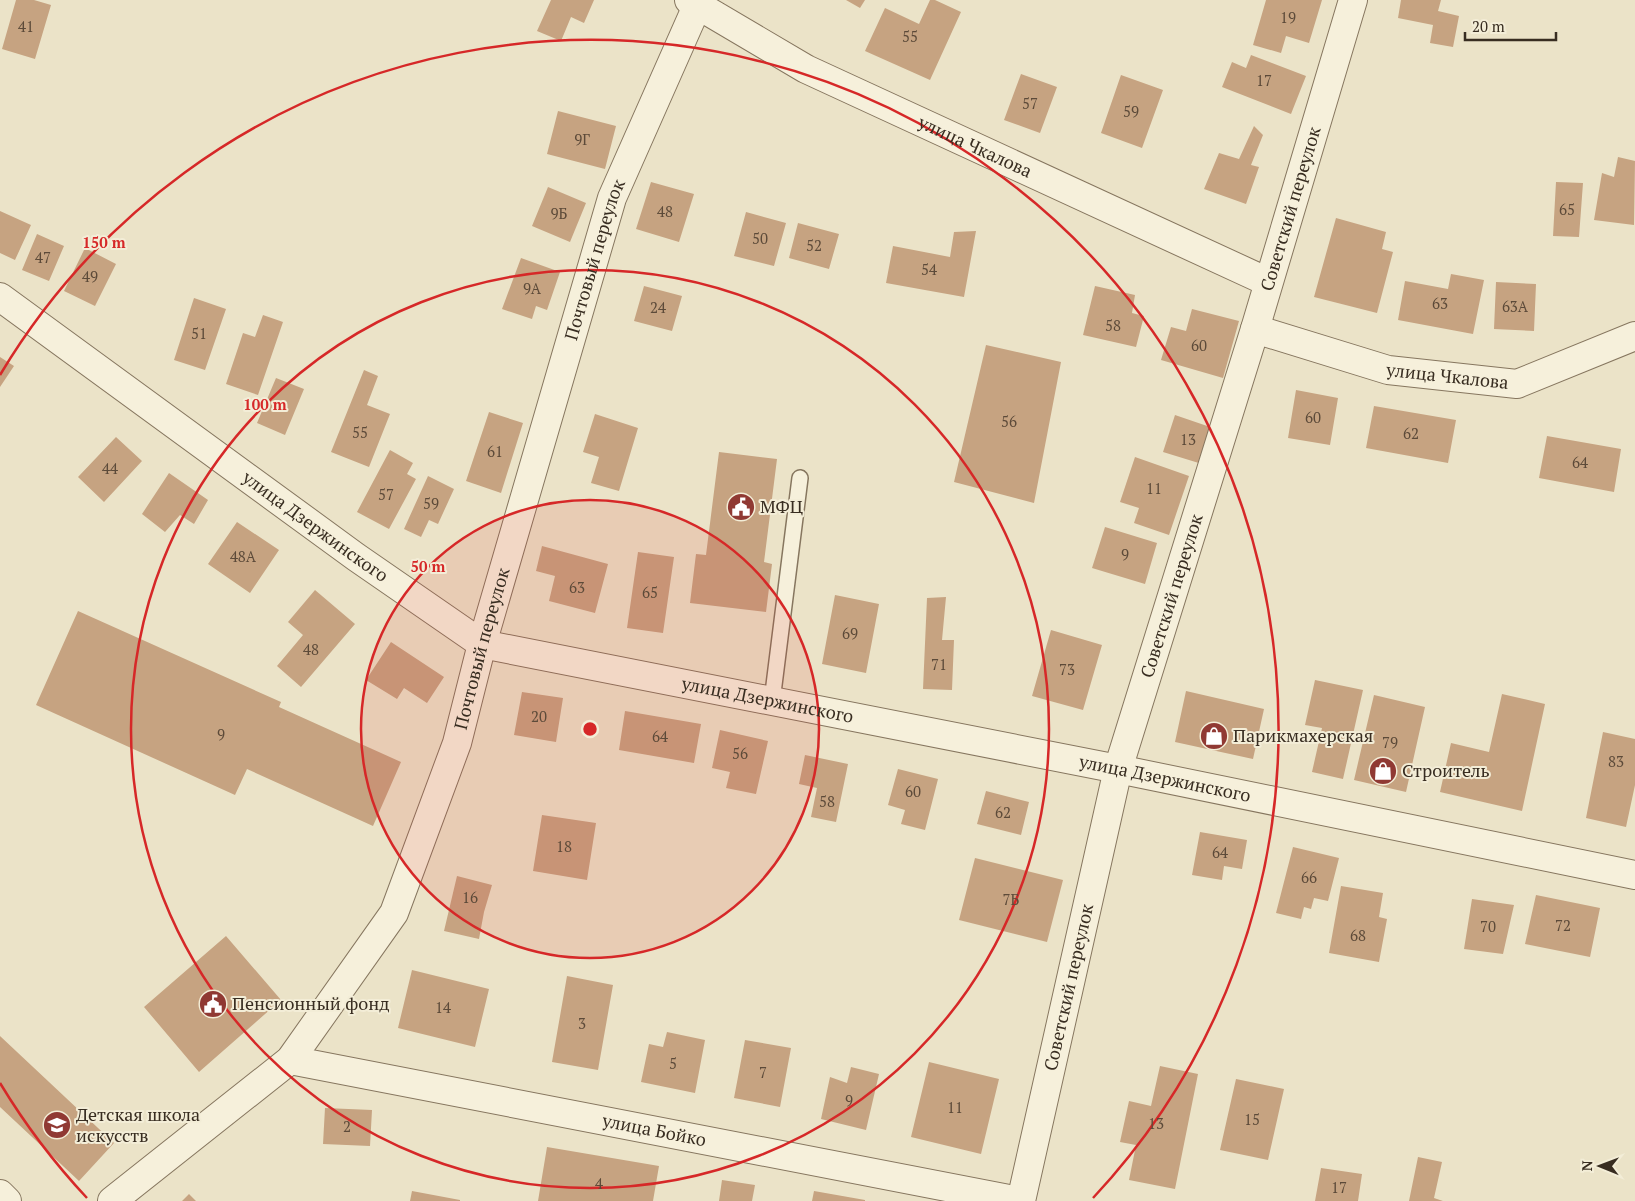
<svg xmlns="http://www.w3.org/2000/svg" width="1635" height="1201" font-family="'PT Serif',serif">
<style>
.building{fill:#c6a381}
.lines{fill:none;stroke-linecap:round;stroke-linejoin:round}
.lane-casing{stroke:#86765f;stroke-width:18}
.street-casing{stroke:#86765f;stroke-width:30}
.lane{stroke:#f6f0db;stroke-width:15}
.street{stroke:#f6f0db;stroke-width:28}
.ring{fill:none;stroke:#d62828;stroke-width:2.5}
.labels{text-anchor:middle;stroke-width:4;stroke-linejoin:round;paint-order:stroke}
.number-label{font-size:15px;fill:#5c4a39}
.street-label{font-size:18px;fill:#382d21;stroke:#f3edd7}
.poi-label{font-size:18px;fill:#382d21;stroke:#f3edd7;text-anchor:start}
.centre{fill:#d62828;stroke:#f3edd7;stroke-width:2.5}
.ring-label{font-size:15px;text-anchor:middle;font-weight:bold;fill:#d62828;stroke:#f3edd7;stroke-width:4;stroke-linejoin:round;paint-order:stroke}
</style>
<rect width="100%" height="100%" fill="#ebe3c8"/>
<!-- building -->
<path class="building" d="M16,0H34L51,5L35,59L2,49Z
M551,0H594L584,23L571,17L561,41L537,31Z
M846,0H865L860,8Z
M930,0H935L961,12L930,80L865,51L885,8L919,24Z
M1266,0H1322L1309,43L1286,36L1281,53L1253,45Z
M1401,0H1441L1438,11L1459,16L1453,47L1430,43L1433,25L1398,18Z
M1251,55L1306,76L1291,114L1222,87L1232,62L1246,68Z
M1021,74L1057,87L1040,133L1004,120Z
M1121,75L1163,90L1142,148L1101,133Z
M558,111L616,126L605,169L547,154Z
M1254,126L1263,135L1251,165L1259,167L1246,204L1204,189L1219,153L1239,159Z
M1618,157L1635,161L1634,225L1594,220L1602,173L1614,177Z
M651,182L694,194L679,242L636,229Z
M1556,182L1583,183L1579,237L1553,236Z
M548,187L586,203L570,242L532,226Z
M0,211L31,225L15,260L0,253Z
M746,212L786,223L774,266L734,256Z
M1336,218L1386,232L1382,249L1393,252L1377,313L1314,297Z
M798,223L839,234L829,269L789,258Z
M976,231L964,297L886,283L893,246L950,257L954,232Z
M37,234L64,246L49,281L22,270Z
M85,248L116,264L95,306L64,291Z
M521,258L560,272L547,310L536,306L532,319L502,309Z
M1451,274L1484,280L1473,334L1398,320L1405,281L1448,289Z
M1496,282L1536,284L1534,331L1494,329Z
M644,286L682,296L672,331L634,321Z
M1095,286L1135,295L1132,313L1144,316L1136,347L1083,335Z
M194,298L226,309L205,370L174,360Z
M1192,309L1239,321L1223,378L1161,360L1171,327L1186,331Z
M263,315L283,322L258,395L226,384L243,333L255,337Z
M986,345L1061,362L1034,503L954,482Z
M0,357L14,366L0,387Z
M364,370L378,376L367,405L390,414L369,467L331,452Z
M276,378L304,389L285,435L257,423Z
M1296,390L1338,398L1330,445L1288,438Z
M1374,406L1456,420L1448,463L1366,448Z
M489,412L523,423L501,493L466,481Z
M595,414L638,428L619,491L591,483L599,457L583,452Z
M1175,415L1213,428L1202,464L1163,452Z
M1547,436L1621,449L1614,492L1539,478Z
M116,437L142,461L104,502L78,477Z
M390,450L413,463L407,474L416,479L389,529L357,512Z
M719,452L777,459L764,562L772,564L766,612L690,603L696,554L706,555Z
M1135,457L1189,476L1169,535L1134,523L1139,508L1120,502Z
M169,473L208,500L194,524L180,515L165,532L142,514Z
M428,476L454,489L438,524L429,520L421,537L404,529Z
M237,522L279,550L250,593L208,564Z
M1105,527L1157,543L1145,584L1092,568Z
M542,546L608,564L595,613L549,601L555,576L536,571Z
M638,552L674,557L663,633L627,628Z
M315,590L355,624L301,687L277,666L303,635L288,622Z
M835,595L879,604L866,673L822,664Z
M946,597L942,640H954L952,690L923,689L927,598Z
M78,611L281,702L279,707L401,762L373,826L247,769L235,795L36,705Z
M1051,630L1102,645L1083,710L1032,696Z
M391,642L444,677L427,703L404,688L397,699L366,680Z
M1315,680L1363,690L1343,779L1312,772L1322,728L1305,725Z
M1186,691L1264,709L1253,759L1175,742Z
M522,692L563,698L556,742L514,735Z
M1502,694L1545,704L1522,811L1440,792L1451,743L1489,752Z
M1374,695L1425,707L1406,792L1354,780Z
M625,711L701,724L694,763L619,750Z
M720,730L768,741L756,794L726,788L730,772L712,768Z
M1603,732L1635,739V785L1626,827L1586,818Z
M805,755L848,764L836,822L811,817L817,788L799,784Z
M898,769L938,779L925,830L901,824L905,810L888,805Z
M986,791L1029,802L1021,835L977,824Z
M542,815L596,823L587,880L533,871Z
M1200,832L1247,840L1242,869L1224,866L1222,880L1192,875Z
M1293,847L1339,858L1328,901L1314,898L1311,909L1304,907L1301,919L1276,913Z
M975,858L1063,880L1047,942L959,920Z
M457,876L492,885L484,912L479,939L444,931Z
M1341,886L1383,893L1379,917L1387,919L1379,962L1329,953Z
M1536,895L1600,908L1590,957L1525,944Z
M1472,899L1514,905L1503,954L1464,949Z
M226,936L281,1000L199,1072L144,1007Z
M412,970L489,989L475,1047L398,1028Z
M567,976L613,985L598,1070L552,1062Z
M667,1032L705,1040L695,1093L641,1082L649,1044L663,1047Z
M0,1036L114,1143L79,1181L0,1107Z
M745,1040L791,1048L780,1107L734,1098Z
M929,1062L999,1079L981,1154L911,1137Z
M1160,1066L1198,1074L1175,1189L1129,1180L1136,1145L1120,1142L1129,1101L1151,1106Z
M851,1067L879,1074L866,1130L821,1119L830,1077L847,1083Z
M1236,1079L1284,1089L1268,1160L1220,1150Z
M325,1108L372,1110L370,1146L323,1144Z
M547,1147L659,1166L653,1201H538Z
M1418,1157L1442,1162L1434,1198L1443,1201H1409Z
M1321,1168L1362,1174L1358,1201H1315Z
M722,1180L755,1185L752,1201H719Z
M412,1191L460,1200V1201H410Z
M814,1191L865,1200V1201H812Z
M189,1194L196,1201H182Z"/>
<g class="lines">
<defs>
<path id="lane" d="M772,701L800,478"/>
<g id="street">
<path id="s1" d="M689,0L806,69L1268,282"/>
<path id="s2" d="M0,297L356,557L482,644L1118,769L1635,875"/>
<path id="s3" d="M1255,329L1388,370L1517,384L1635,336"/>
<path id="s4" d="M290,1060L1019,1201"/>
<path d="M0,1194L7,1201"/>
<path id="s5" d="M112,1201L290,1060L394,913L457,743L482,644L612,198L697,6L702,0"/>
<path id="s6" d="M1021,1201L1118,769L1255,329L1353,0"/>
</g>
</defs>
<!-- lane casing -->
<use href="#lane" class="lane-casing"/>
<!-- street casing -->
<use href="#street" class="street-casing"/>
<!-- lane -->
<use href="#lane" class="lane"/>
<!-- street -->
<use href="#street" class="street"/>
</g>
<!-- distance rings -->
<circle cx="590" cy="729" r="229" fill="#d62828" fill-opacity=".12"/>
<g class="ring">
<circle cx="590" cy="729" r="229"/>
<circle cx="590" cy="729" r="459"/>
<path d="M87 1198A688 688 0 0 1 0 1083M0 375A688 688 0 1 1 1093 1198"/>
</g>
<!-- icons -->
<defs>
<symbol id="civic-disc" viewBox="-11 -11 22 22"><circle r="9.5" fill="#903933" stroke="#f3edd7"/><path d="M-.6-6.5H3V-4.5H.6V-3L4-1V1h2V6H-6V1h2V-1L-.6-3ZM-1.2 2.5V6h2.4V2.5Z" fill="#fff"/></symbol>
<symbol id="shop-disc" viewBox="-11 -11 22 22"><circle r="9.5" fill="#903933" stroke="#f3edd7"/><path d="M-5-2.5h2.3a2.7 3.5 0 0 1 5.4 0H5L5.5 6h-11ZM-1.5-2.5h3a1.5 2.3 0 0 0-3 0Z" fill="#fff"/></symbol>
<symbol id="school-disc" viewBox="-11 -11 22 22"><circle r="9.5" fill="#903933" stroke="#f3edd7"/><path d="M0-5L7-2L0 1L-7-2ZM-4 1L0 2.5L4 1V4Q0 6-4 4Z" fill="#fff"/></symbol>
</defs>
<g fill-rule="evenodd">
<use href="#civic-disc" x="725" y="491" width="32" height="32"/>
<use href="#shop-disc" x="1198" y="720" width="32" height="32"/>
<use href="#shop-disc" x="1367" y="755" width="32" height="32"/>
<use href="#civic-disc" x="197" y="988" width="32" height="32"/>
<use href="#school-disc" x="41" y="1109" width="32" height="32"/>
</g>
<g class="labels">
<!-- number labels -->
<g class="number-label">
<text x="1288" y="23">19</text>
<text x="26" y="32">41</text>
<text x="910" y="42">55</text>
<text x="1264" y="86">17</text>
<text x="1030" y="109">57</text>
<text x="1131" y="117">59</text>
<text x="582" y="145">9Г</text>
<text x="1567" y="215">65</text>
<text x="665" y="217">48</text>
<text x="559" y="219">9Б</text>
<text x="760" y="244">50</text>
<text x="814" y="251">52</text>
<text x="43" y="263">47</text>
<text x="929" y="275">54</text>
<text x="90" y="282">49</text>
<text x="532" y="294">9А</text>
<text x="1440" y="309">63</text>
<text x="1515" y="312">63А</text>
<text x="658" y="313">24</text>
<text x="1113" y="331">58</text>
<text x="199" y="339">51</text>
<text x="1199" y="351">60</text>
<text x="1313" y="423">60</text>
<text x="1009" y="427">56</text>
<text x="360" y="438">55</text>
<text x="1411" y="439">62</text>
<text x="1188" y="445">13</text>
<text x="495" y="457">61</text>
<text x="1580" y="468">64</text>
<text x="110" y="474">44</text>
<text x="1154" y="494">11</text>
<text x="386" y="500">57</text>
<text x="431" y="509">59</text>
<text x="1125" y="560">9</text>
<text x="243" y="562">48А</text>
<text x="577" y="593">63</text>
<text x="650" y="598">65</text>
<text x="850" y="639">69</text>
<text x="311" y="655">48</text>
<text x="939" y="670">71</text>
<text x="1067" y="675">73</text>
<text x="539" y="722">20</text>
<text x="221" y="740">9</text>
<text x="660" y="742">64</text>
<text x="1390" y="748">79</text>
<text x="740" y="759">56</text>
<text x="1616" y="767">83</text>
<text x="913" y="797">60</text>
<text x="827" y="807">58</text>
<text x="1003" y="818">62</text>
<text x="564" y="852">18</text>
<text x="1220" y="858">64</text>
<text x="1309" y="883">66</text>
<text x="470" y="903">16</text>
<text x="1011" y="905">7Б</text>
<text x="1563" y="931">72</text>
<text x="1488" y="932">70</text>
<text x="1358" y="941">68</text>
<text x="443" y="1013">14</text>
<text x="582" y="1029">3</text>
<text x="673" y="1069">5</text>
<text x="763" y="1078">7</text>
<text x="849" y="1106">9</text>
<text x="955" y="1113">11</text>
<text x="1252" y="1125">15</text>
<text x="1156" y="1129">13</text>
<text x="347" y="1132">2</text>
<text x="599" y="1189">4</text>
<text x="1339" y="1193">17</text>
</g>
<!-- street labels -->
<g class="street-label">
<text dy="6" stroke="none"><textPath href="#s1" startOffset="322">улица Чкалова</textPath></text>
<text dy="6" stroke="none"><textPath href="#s6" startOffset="1029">Советский переулок</textPath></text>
<text dy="6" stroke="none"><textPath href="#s5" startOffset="1091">Почтовый переулок</textPath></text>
<text dy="6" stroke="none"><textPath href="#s3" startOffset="199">улица Чкалова</textPath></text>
<text dy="6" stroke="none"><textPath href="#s2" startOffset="390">улица Дзержинского</textPath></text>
<text dy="6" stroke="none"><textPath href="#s6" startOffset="624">Советский переулок</textPath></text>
<text dy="6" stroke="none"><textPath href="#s5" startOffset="686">Почтовый переулок</textPath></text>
<text dy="6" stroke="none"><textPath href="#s2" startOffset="885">улица Дзержинского</textPath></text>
<text dy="6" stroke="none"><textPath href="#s2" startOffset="1290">улица Дзержинского</textPath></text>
<text dy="6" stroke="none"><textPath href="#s6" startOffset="219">Советский переулок</textPath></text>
<text dy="6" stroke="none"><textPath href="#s4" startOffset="371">улица Бойко</textPath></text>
</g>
<!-- poi labels -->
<g class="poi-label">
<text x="760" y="513">МФЦ</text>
<text x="1233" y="742">Парикмахерская</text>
<text x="1402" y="777">Строитель</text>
<text x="232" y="1010">Пенсионный фонд</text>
<text x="76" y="1121">Детская школа<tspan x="76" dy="21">искусств</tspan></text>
</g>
</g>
<circle cx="590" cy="729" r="8" class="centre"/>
<g class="ring-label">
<text x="104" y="248">150 m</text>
<text x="265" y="410">100 m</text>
<text x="428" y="572">50 m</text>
</g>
<!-- north arrow -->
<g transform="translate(1600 1166) rotate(271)" stroke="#f3edd7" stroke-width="4" paint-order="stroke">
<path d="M0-4L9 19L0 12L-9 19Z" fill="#382d21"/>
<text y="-8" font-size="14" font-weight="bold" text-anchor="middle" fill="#382d21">N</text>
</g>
<!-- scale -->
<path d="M1465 32v8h91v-8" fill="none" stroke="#382d21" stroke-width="2.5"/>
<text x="1472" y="32" font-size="15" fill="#382d21" stroke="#f3edd7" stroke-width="4" paint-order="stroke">20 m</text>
</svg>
